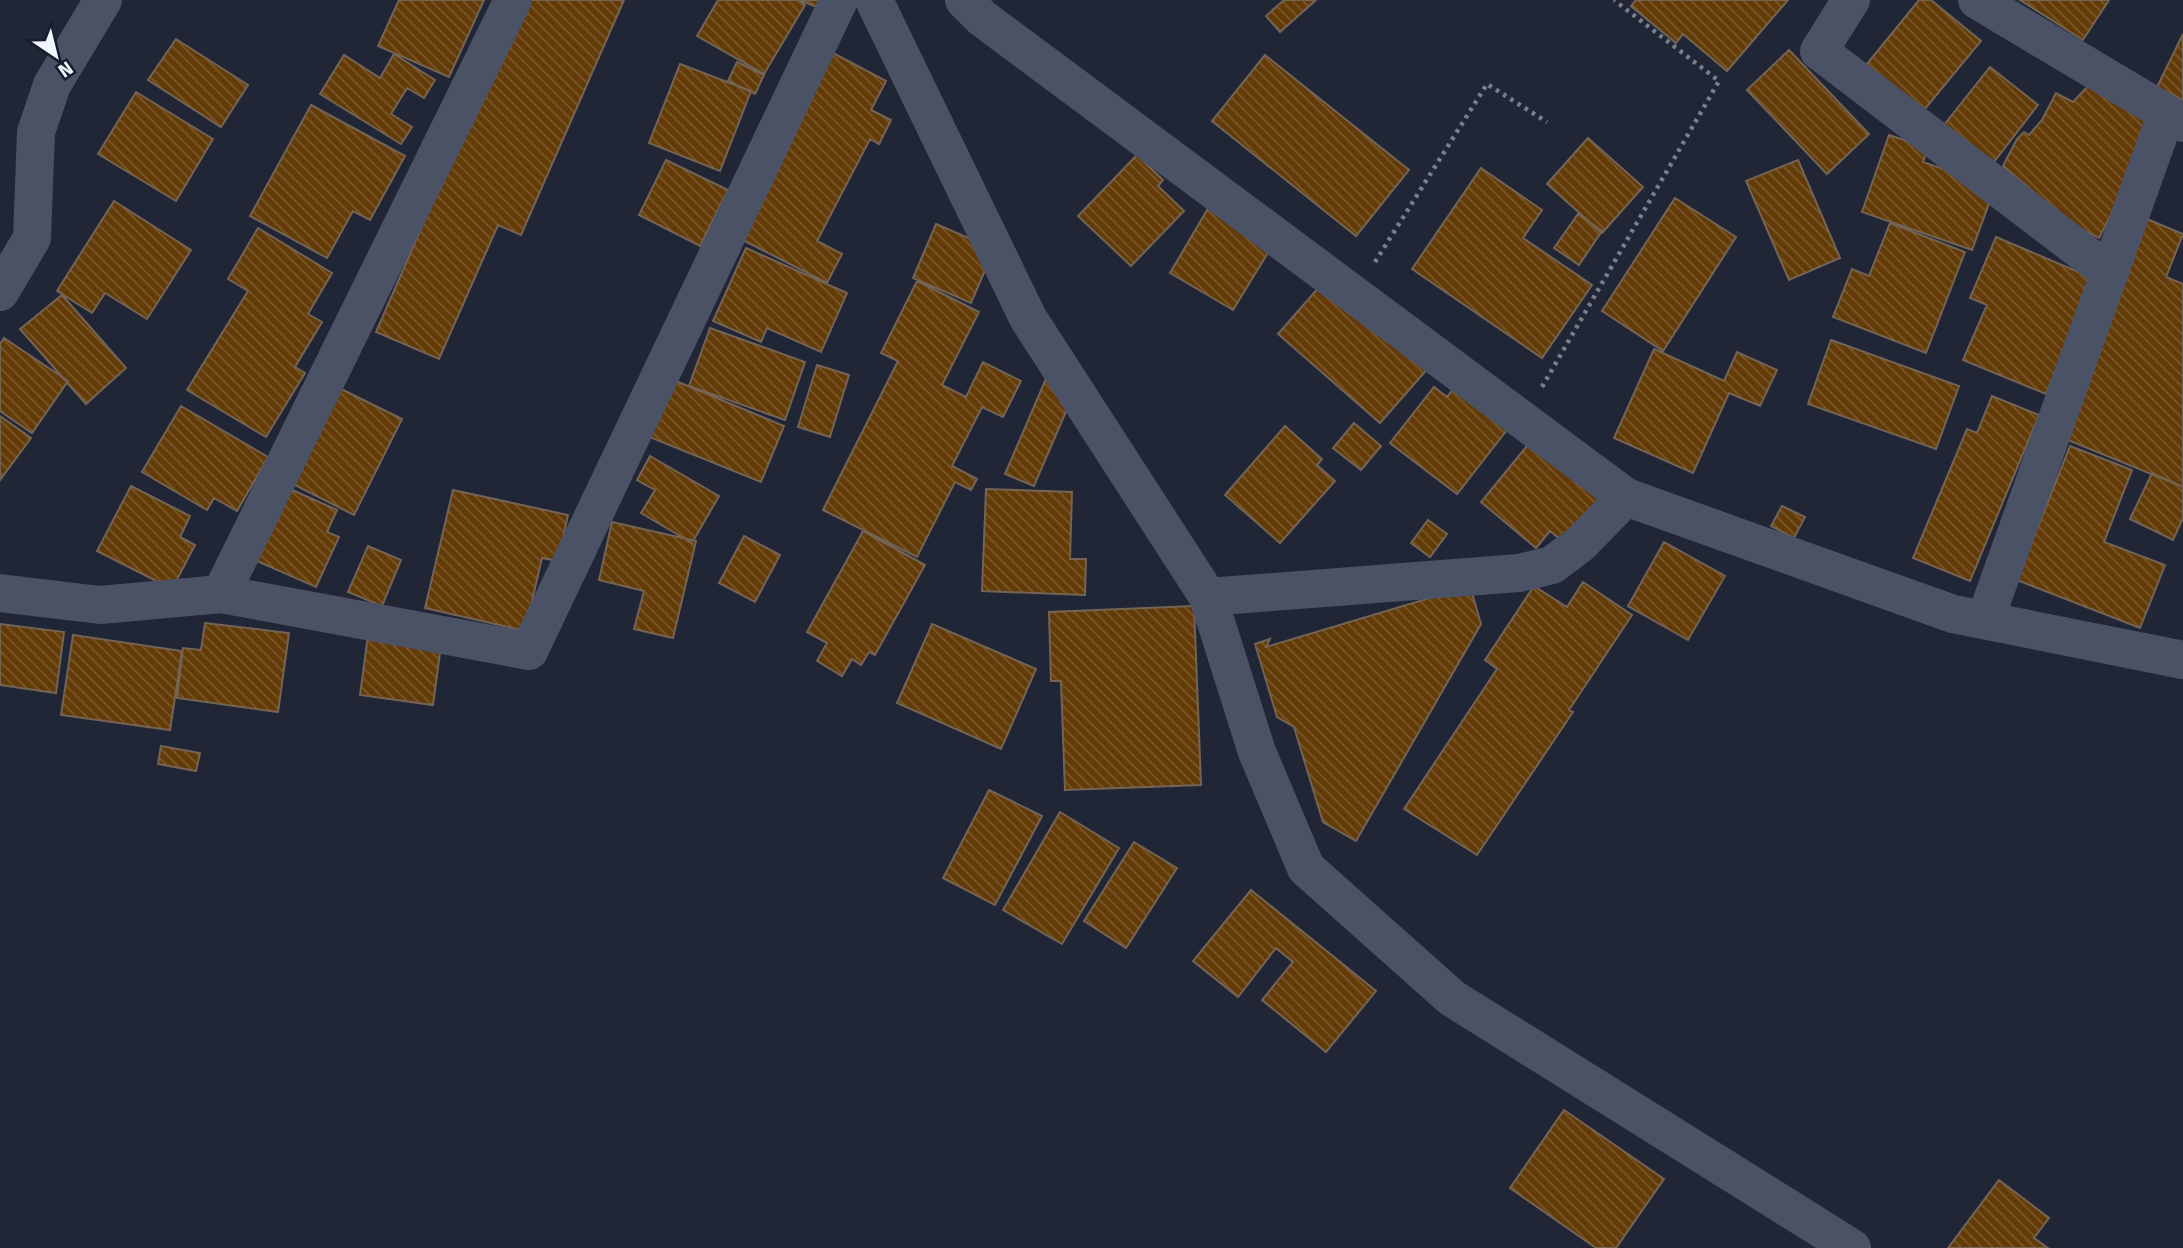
<svg xmlns="http://www.w3.org/2000/svg" width="2183" height="1248" font-family="'Fira Sans',sans-serif">
<style>
.building{fill:url(#building-back-hatch);stroke:#746455;stroke-width:2}
.lines{fill:none;stroke-linecap:round;stroke-linejoin:round}
.path{stroke:#7a7f8d;stroke-width:4.5;stroke-dasharray:3.5 5;stroke-linecap:butt}
.minor{stroke:#4c5265;stroke-width:38}
</style>
<defs>
<pattern id="building-back-hatch" width="6" height="6" patternUnits="userSpaceOnUse" patternTransform="scale(1.75)"><rect width="6" height="6" fill="#633b07"/><path d="M-1 5l2 2M0 0l6 6M5-1l2 2" fill="none" stroke="#7a582c"/></pattern>
</defs>
<rect width="100%" height="100%" fill="#202636"/>
<!-- building -->
<path class="building" d="M399,0H484L449,77L378,46Z
M528,0H624L521,235L498,225L439,359L376,332L503,41Z
M718,0H797L805,5L764,74L697,36Z
M800,0H825L821,9Z
M1284,0H1316L1280,32L1266,16Z
M1636,0H1788L1727,71L1683,34L1676,43L1631,6Z
M1919,0H1931L1981,41L1919,116L1862,70Z
M2020,0H2109L2083,40Z
M2183,34V100L2157,87Z
M176,39L248,85L221,127L148,80Z
M1789,50L1869,134L1827,174L1747,90Z
M833,53L886,81L871,110L891,120L879,144L870,139L817,241L842,254L827,283L737,237Z
M394,54L435,80L424,98L407,88L391,114L412,127L401,144L320,94L344,55L380,78Z
M1265,55L1409,170L1356,236L1212,121Z
M737,62L764,75L755,94L728,81Z
M680,64L751,91L720,171L649,143Z
M1990,67L2038,105L1993,163L1944,125Z
M2088,86L2149,116L2141,157L2099,238L2073,225L2003,166L2017,139L2024,132L2029,135L2042,120L2056,93L2073,102Z
M136,92L213,139L176,201L98,154Z
M311,105L405,156L370,220L353,211L327,258L250,216Z
M1889,135L1928,148L1923,162L1995,187L1972,250L1862,212Z
M1588,138L1643,187L1602,233L1547,184Z
M1137,155L1163,180L1158,186L1184,211L1131,266L1078,216Z
M666,160L728,190L700,246L639,215Z
M1798,160L1840,258L1789,280L1746,181Z
M1481,168L1542,210L1523,238L1592,285L1542,358L1412,269Z
M1675,198L1736,237L1663,351L1602,311Z
M114,201L191,250L147,319L105,293L92,313L57,291Z
M1210,205L1274,243L1233,310L1170,273Z
M1578,214L1602,231L1579,265L1554,248Z
M2147,219L2183,234L2166,277L2183,284V487L2058,436Z
M1890,223L1965,252L1926,353L1833,317L1852,269L1869,276Z
M936,224L994,249L971,303L913,278Z
M258,228L332,273L308,314L322,322L295,367L305,373L266,437L187,390L248,291L228,279Z
M1996,237L2095,279L2046,394L1963,360L1987,305L1970,298Z
M746,248L847,293L821,352L767,328L761,342L713,321Z
M1328,277L1430,366L1380,423L1278,334Z
M917,281L979,312L942,385L966,397L983,362L1021,381L1003,417L982,407L952,466L977,479L971,490L955,482L917,557L823,510L898,361L881,353Z
M62,295L126,368L86,404L20,329Z
M710,328L805,362L785,420L689,386Z
M4,338L68,381L32,433L0,411V344Z
M1831,340L1959,386L1936,449L1808,404Z
M1654,349L1724,381L1737,352L1777,370L1760,406L1729,393L1693,473L1614,438Z
M817,365L849,375L830,437L798,427Z
M1051,367L1080,379L1034,486L1005,474Z
M671,379L784,426L761,482L647,436Z
M1461,380L1514,421L1457,494L1390,443L1434,387L1447,397Z
M337,387L402,419L354,515L289,482Z
M1992,396L2039,415L1970,581L1913,558L1967,429L1977,433Z
M181,406L268,457L237,511L214,498L207,510L142,472Z
M0,416L31,438L0,480Z
M1354,423L1381,446L1361,470L1333,448Z
M1285,426L1322,459L1317,465L1335,481L1280,543L1225,495Z
M1536,435L1609,494L1567,545L1550,531L1536,548L1481,502Z
M2070,446L2132,470L2104,542L2165,565L2140,628L2017,580Z
M650,456L719,496L692,543L641,513L655,490L637,480Z
M2152,473L2183,487V518L2173,540L2130,519Z
M131,486L190,516L180,537L195,545L172,589L97,551Z
M290,489L337,510L327,532L339,537L316,587L257,561Z
M986,489L1072,492L1070,559H1086L1085,595L982,591Z
M453,490L568,515L558,561L542,558L525,631L425,608Z
M1782,506L1805,517L1794,538L1771,526Z
M1428,520L1447,534L1430,557L1411,543Z
M612,522L696,541L673,638L634,629L644,591L599,580Z
M863,531L925,565L875,655L869,652L861,665L852,659L842,676L817,661L827,643L807,632Z
M744,536L780,555L755,602L719,583Z
M1664,542L1725,576L1688,640L1628,606Z
M368,546L401,560L382,606L348,592Z
M1583,582L1632,615L1569,710L1573,712L1477,855L1404,809L1497,669L1485,660L1534,586L1567,607Z
M1470,586L1481,624L1356,841L1323,822L1294,727L1277,717L1255,644L1270,639L1266,647Z
M1194,606L1201,785L1065,790L1061,681H1051L1049,612Z
M205,623L289,633L278,712L177,698L183,648L201,650Z
M0,624L64,632L56,693L0,685Z
M932,624L1036,669L1001,749L897,703Z
M73,635L182,651L170,730L61,715Z
M368,635L441,645L433,705L360,695Z
M161,746L200,753L196,771L158,764Z
M989,790L1042,816L995,905L943,878Z
M1060,812L1119,848L1062,944L1003,910Z
M1134,842L1177,868L1126,948L1084,921Z
M1251,890L1376,991L1326,1052L1262,1000L1293,962L1276,948L1238,997L1193,961Z
M1564,1110L1664,1179L1616,1248H1596L1510,1188Z
M1999,1180L2049,1218L2034,1238L2048,1248H1948Z"/>
<g class="lines">
<!-- path -->
<path class="path" d="M1375,262L1487,84L1547,122
M1542,387L1719,81L1614,0"/>
<!-- minor -->
<path class="minor" d="M874,0L1028,318L1208,597L1519,573L1552,565L1580,544L1626,497
M964,0L982,18L1626,497L1953,614L2183,660
M1851,0L1819,51L2110,273
M1977,0L2183,123
M0,292L32,238L36,132L52,85L103,0
M0,593L100,605L221,594L529,651L839,0
M221,594L513,0
M1208,597L1257,752L1306,868L1452,998L1852,1248
M1985,620L2166,115"/>
</g>
<!-- north arrow -->
<g transform="translate(56 56) rotate(145)" stroke="#171d2c" stroke-width="5" paint-order="stroke">
<path d="M0-5L12 26L0 18L-12 26Z" fill="#eff4ff"/>
<text y="-10" font-size="19" font-weight="bold" text-anchor="middle" fill="#eff4ff">N</text>
</g>
</svg>
